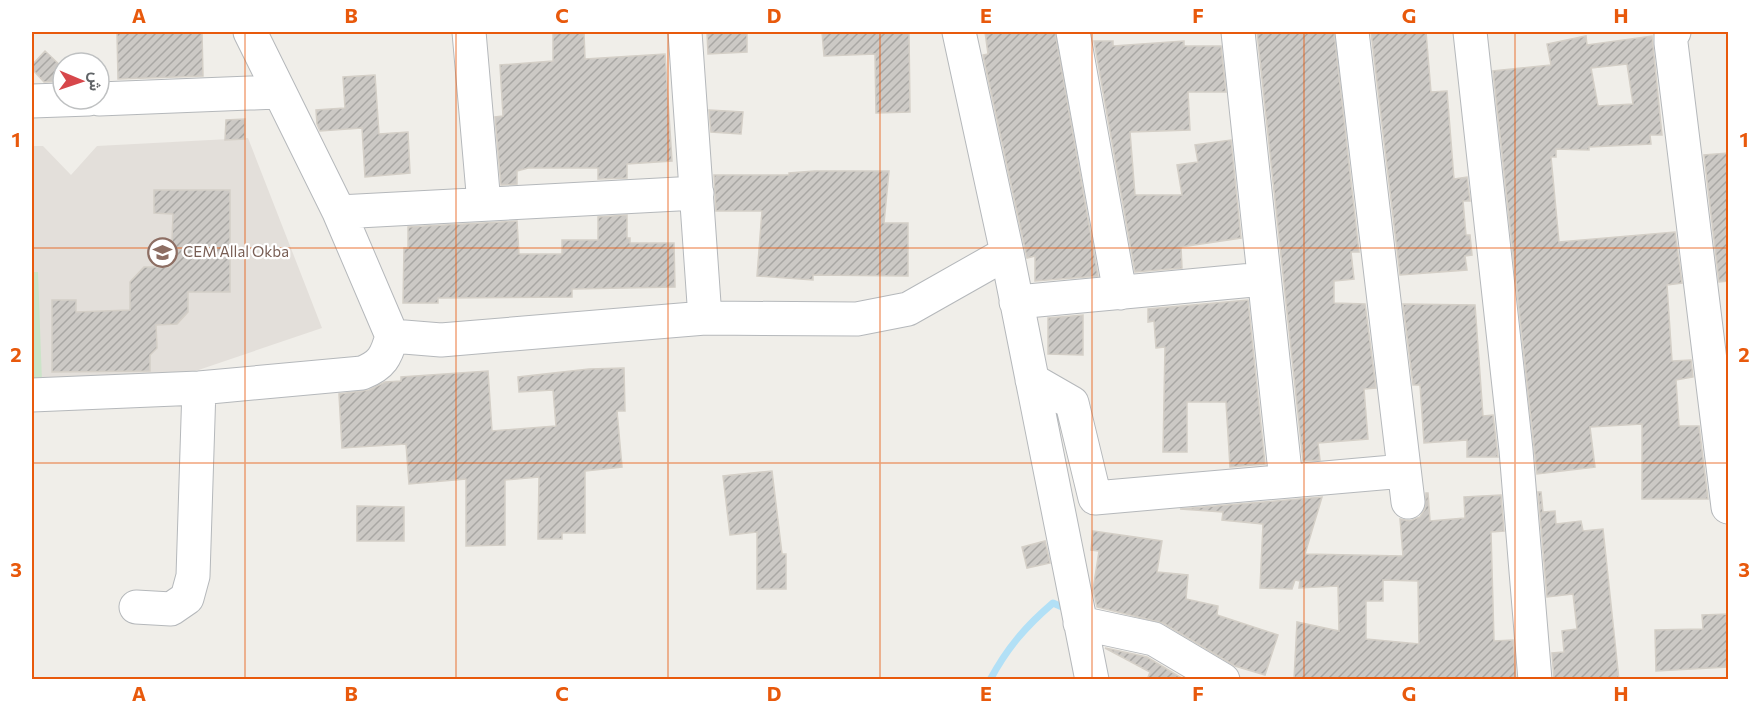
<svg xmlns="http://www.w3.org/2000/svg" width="1760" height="711" font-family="Commissioner,Vazirmatn,sans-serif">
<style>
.education{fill:#e3dfda}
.garden{fill:#cbe4c8}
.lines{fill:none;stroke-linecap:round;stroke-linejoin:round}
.stream{stroke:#b2e0f6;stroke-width:7}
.building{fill:url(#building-hatch);stroke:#d4cfc7;stroke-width:1.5;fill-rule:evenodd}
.minor-casing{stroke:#b5b8bb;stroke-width:35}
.minor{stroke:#fff;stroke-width:33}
.grid{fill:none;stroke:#e8590c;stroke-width:1.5;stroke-opacity:0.55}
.labels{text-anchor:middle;stroke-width:4.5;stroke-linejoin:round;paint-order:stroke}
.education-label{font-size:15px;fill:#785e54;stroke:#fff;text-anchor:start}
.neatline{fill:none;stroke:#e8590c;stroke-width:2}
.grid-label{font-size:20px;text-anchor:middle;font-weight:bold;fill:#e8590c}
</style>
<defs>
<pattern id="building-hatch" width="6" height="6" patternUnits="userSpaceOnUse" patternTransform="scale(1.5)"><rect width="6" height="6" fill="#ccc9c5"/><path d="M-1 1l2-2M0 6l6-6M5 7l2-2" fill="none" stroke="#a9a7a4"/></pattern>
</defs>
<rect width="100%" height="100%" fill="#f0eee9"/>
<!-- education -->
<path class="education" d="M248,138L322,328L166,381L32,387V146H43L71,175L97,146Z"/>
<!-- garden -->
<path class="garden" d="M32,272H38L42,382H32Z"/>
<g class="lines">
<!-- stream -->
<path class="stream" d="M990,680C1007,648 1026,626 1053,603L1069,610"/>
</g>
<!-- building -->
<path class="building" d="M117,32H202L203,76L118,79Z
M553,32H584L585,59L665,54L672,161L627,164V178L598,179V168H528L517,171V184L501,185L495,117L503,116L500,65L553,61Z
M707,32H747V52L708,54Z
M822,32H909L910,112L876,113L875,54L824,56Z
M985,32H1055L1098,276L1035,281V256L1027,258L983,55L988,54Z
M1257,32H1334L1359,252H1351L1354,279L1334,281V303L1365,304L1376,388L1364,389L1368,439L1318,443L1320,460L1303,461Z
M1371,32H1426L1431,92L1447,91L1454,179L1467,177L1470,201H1463L1466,235H1470L1472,255L1465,256L1467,270L1400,275Z
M1586,36L1587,45L1652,36L1662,135H1650L1651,144L1589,147V150L1556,149V157H1551L1559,242L1675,232L1682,283L1667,285L1672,361L1691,360L1693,377L1676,380L1679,426H1699L1708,499H1642V424L1590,427L1595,467L1537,474L1493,71L1551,65L1547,44ZM1627,64L1633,104L1598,106L1591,68Z
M1094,41H1113V46L1184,41V46H1221L1226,92H1188L1190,130L1130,132L1135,195H1182L1177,165L1198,162L1195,145L1231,140L1241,238L1181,247L1182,268L1135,272Z
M45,51L63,68V81L44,82L32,69V65Z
M375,75L379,134L408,132L410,173L365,177L362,128L320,131L317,124L316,110L345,108L343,77Z
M709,110L743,112L741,134L711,132Z
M245,119V139L225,140L226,120Z
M1728,153V281L1719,282L1704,155Z
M815,171H889L884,223H908V276L813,275V280L757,276L762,211H716L714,175H789V173Z
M154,190H230V292H188V312L177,324L156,325L157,348L150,355V371L52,372V300H76V312L130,310V282L144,267H171L173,214L154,213Z
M627,215V238H630V243H674L675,287L572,289V297L438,298V303H403L404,248H408V227L517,221L519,254H562V240H598V217Z
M1248,300L1265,464L1230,467L1226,402H1187V452H1163L1165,347L1156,348L1154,321L1148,322V309Z
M1403,304L1475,305L1483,416L1493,415L1498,457H1467V440L1424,443L1420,385H1413Z
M1083,315V355L1048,354V318Z
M624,368L625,411H617L622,467L585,471V533H562V539H538L539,477L505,480V545L466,546V479L409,484L406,444L342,448L339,394L369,390L385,382L401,381V377L488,371L492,431L556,426L553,390L519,392L518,377L589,369Z
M772,471L782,554H786V589H757V532L730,535L723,476Z
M1538,492H1541L1543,512L1555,511L1556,524L1581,521L1583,531L1603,529L1619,680H1554L1552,653L1564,652L1562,631L1577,629L1573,594L1547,597Z
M1426,493H1428L1430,521L1465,518L1464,497L1501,495L1504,531L1491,532L1494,641L1513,640L1516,680H1294L1297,622L1339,631L1338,586L1299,588L1300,581L1295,580L1292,589L1260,588L1263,524L1222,520L1223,512L1180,509L1322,497L1305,554L1403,556L1400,519L1410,521L1420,517L1425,509ZM1383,580L1418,581L1419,644L1366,639V601H1383Z
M357,506L404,507V541H357Z
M1093,531L1162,541L1157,572L1188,575L1186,599L1218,606L1217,615L1278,635L1265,675L1235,666L1163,623L1097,607L1093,590L1099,551L1091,550Z
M1045,541L1050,563L1027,568L1022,547Z
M1728,614V667L1656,671L1655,630L1703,629L1702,615Z
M1105,648L1147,657L1185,680H1147L1150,672Z"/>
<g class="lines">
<defs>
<path id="minor" d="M250,32L339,212L392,336L441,340L705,318L857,319L908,309L1007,253
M469,32L484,204
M685,32L705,318
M959,32L1007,253L1092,680
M1073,32L1120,293
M1238,32L1286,481
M1352,32L1408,502
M1470,32L1516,450L1535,680
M1674,32L1671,34V43L1728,507
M99,99L277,92
M32,101L89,99
M339,212L697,193
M1016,302L1264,279
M1032,380L1072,403L1095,498L1404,471
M32,395L199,388L362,373C382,365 386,357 392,336
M136,607L171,609L187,598L193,576L199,388
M1080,623L1154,639L1223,680"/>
</defs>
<!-- minor casing -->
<use href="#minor" class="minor-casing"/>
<!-- minor -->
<use href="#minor" class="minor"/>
</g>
<!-- grid -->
<path class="grid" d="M245,32V680M456,32V680M668,32V680M880,32V680M1092,32V680M1304,32V680M1515,32V680M32,248H1728M32,463H1728"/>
<!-- icons -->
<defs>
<symbol id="school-ring" viewBox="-11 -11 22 22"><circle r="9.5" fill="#fff" stroke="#8d6e63" stroke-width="1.5"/><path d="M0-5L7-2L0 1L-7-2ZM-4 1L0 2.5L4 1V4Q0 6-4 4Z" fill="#8d6e63"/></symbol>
</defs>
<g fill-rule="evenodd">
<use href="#school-ring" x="146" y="236" width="33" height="33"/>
</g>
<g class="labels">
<!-- education labels -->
<g class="education-label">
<text x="183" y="257">CEM Allal Okba</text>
</g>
</g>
<!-- border -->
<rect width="1760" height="711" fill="none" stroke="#ffffff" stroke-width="66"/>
<!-- north arrow -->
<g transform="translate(81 81) rotate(92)"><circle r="28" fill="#ffffff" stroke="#bfc1c2" stroke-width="1.5"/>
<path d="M0-4.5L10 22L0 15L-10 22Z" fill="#d7474b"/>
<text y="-9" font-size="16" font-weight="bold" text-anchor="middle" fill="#606467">ش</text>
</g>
<rect x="33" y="33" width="1694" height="645" class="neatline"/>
<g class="grid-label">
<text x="139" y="23">A</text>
<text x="351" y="23">B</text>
<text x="562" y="23">C</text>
<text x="774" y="23">D</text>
<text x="986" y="23">E</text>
<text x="1198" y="23">F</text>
<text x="1409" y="23">G</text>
<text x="1621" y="23">H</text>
<text x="16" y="147">1</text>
<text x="1744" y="147">1</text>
<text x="16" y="362">2</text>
<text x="1744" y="362">2</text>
<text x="16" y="577">3</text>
<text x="1744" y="577">3</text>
<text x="139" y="701">A</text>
<text x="351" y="701">B</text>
<text x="562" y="701">C</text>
<text x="774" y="701">D</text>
<text x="986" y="701">E</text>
<text x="1198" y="701">F</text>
<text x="1409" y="701">G</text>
<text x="1621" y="701">H</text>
</g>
</svg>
